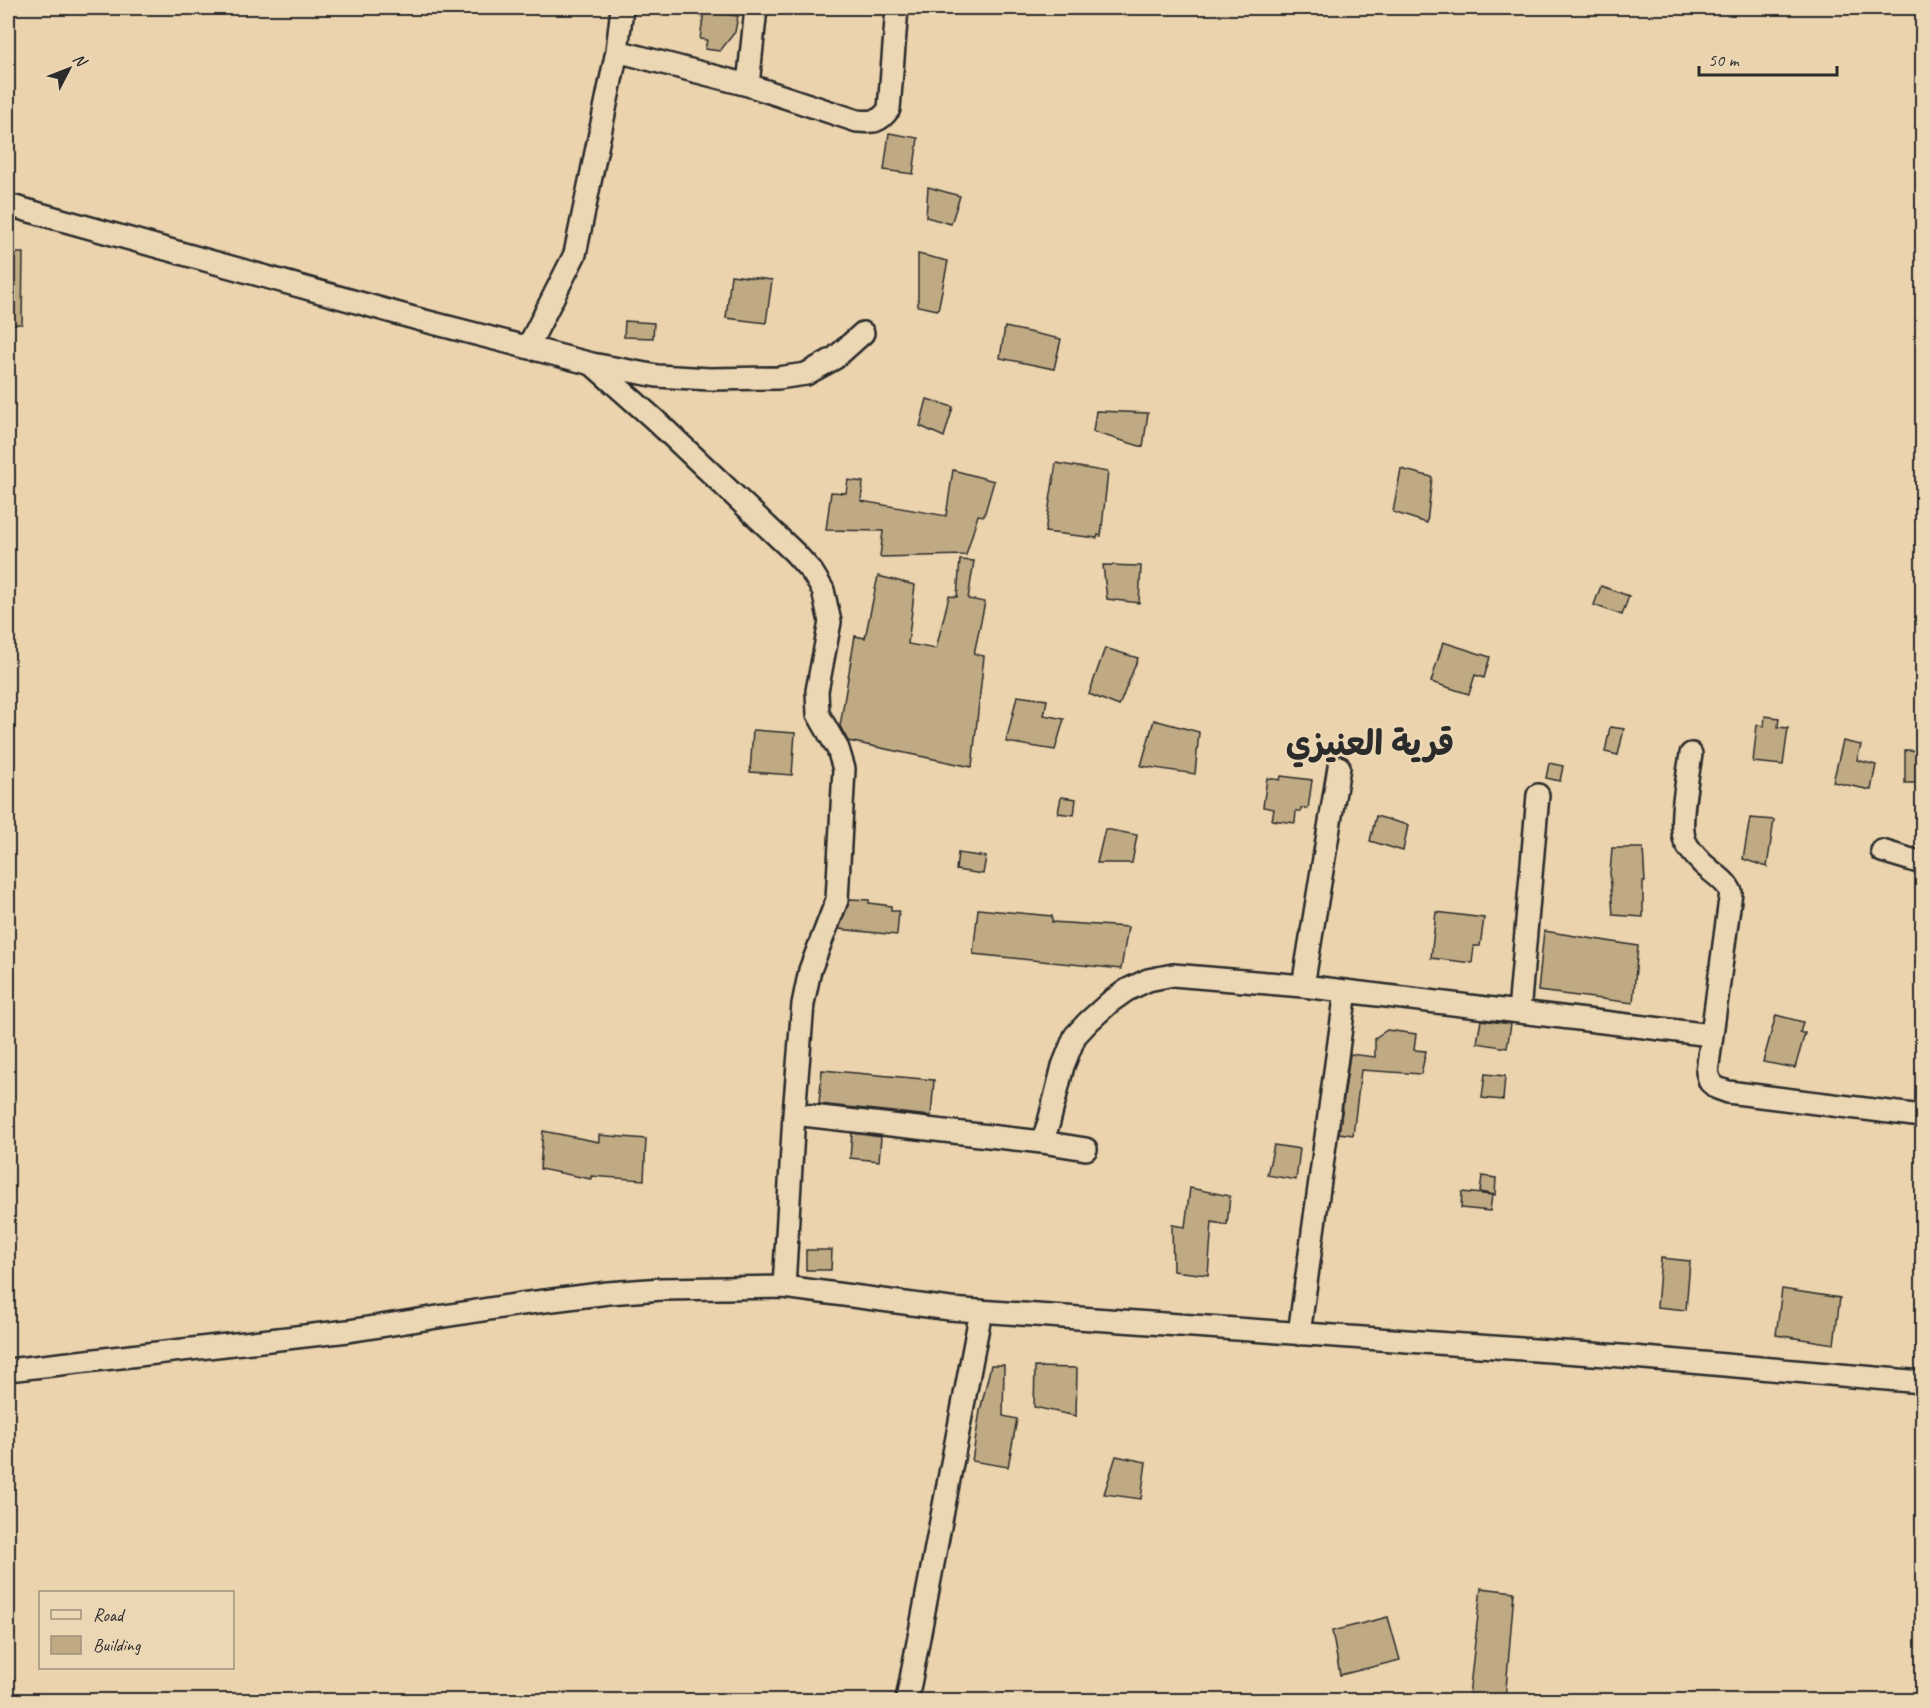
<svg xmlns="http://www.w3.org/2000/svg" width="1930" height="1708" font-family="Caveat,'Playpen Sans Arabic',sans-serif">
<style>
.building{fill:#bfaa84;stroke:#2b2b2b;stroke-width:1.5}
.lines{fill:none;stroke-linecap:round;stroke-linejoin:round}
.street-casing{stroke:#2b2b2b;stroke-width:26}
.street{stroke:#ecd7b5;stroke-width:21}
.labels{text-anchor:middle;stroke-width:5;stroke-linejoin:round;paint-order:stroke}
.district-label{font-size:34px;font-weight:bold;fill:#2b2b2b;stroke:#ecd7b5}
</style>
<rect width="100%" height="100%" fill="#ead3ad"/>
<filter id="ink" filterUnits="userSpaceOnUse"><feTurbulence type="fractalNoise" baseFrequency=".0167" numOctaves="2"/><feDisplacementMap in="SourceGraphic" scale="12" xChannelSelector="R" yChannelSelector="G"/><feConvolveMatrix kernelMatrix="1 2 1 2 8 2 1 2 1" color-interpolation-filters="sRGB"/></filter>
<g filter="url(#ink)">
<!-- building -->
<path class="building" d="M704,11L738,16L735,32L720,51L705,49L707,40L700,39Z
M889,133L918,138L913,174L884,170Z
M928,187L960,196L951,224L926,217Z
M8,253H23L22,324H8Z
M918,254L948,261L938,310L918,306Z
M731,275L772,280L766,323L726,318Z
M625,321L654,323L653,338L624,337Z
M1005,327L1061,339L1054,369L1000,358Z
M927,399L953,407L944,437L920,426Z
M1096,411L1148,413L1143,447L1093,432Z
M1056,463L1108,472L1101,536L1098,535L1097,538L1045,532Z
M1401,469L1432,477L1427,523L1393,512Z
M953,470L994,481L984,516L978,515L966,555L880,557L883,531L826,530L831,492L846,493L848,480L863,482L861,501L946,516Z
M960,560L974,561L968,599L985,602L974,654L984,656L972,767L848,741L840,726L855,636L865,638L878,576L915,585L908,644L936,649L949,596L957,597Z
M1103,565L1141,566L1139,603L1107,599Z
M1601,586L1629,596L1622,615L1594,605Z
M1443,642L1490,657L1484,678L1475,675L1469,694L1431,682Z
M1105,648L1138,658L1119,706L1089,694Z
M1017,696L1047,700L1044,715L1064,719L1055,750L1006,742Z
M1765,716L1779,718L1778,727L1788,728L1783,765L1753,762L1757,725L1764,726Z
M1154,720L1199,732L1195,774L1141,766Z
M1610,727L1624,729L1618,755L1605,752Z
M753,730L795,733L792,775L750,772Z
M1843,741L1861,745L1857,760L1876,765L1871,790L1833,782Z
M1905,750L1923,751V783H1905Z
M1549,763L1563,766L1560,781L1546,778Z
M1281,776L1312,780L1308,809L1301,808V811H1296L1295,823L1272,820L1274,809L1263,807L1267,778L1280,780Z
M1061,797L1076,799L1074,815L1058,813Z
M1376,816L1408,825L1403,851L1370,841Z
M1750,818L1774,820L1767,867L1743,859Z
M1105,829L1137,835L1132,863H1097Z
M1612,848H1643L1645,882H1643V917L1613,915L1610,873Z
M958,853L986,857L983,874L956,870Z
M850,899L869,900V903L891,906V911H899L897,935L839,929Z
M978,909L1052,916V922L1128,927L1121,969L973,954Z
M1436,912L1484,918L1480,946H1474L1472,963L1431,958Z
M1544,931L1638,946L1633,1003L1538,991Z
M1776,1015L1803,1022L1800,1033H1805L1795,1068L1763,1062Z
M1481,1020L1511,1024L1507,1048L1477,1043Z
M1387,1030L1416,1034L1414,1050L1426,1051L1421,1074L1361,1070L1353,1135L1339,1133L1350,1054L1375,1057V1038Z
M822,1070L934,1080L931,1116L819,1104Z
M1485,1074L1505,1076L1503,1100L1482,1098Z
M543,1131L599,1142V1135L646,1139L644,1180L591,1176V1179L540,1169Z
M852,1133L881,1137L879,1161L850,1158Z
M1274,1145L1300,1149L1296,1180L1267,1175Z
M1482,1176L1496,1178L1495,1195L1480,1192Z
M1190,1188L1230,1196L1227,1225L1212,1222L1208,1275L1173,1271L1172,1225L1185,1227Z
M1462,1192L1492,1195L1490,1211L1461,1208Z
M806,1250H832L831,1270H806Z
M1661,1258L1690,1261L1686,1310L1657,1307Z
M1782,1289L1840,1298L1834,1344L1776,1335Z
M991,1365H1004L1003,1416L1017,1419L1008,1467L972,1461L980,1411Z
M1035,1367L1077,1368L1076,1416L1034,1407Z
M1116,1456L1146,1462L1141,1499L1104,1494Z
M1481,1588L1514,1592L1505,1701L1469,1696Z
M1388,1617L1400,1660L1340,1675L1332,1631Z"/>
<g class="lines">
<defs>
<path id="street" d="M756,8L748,85L857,121C873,122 879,123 889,109L897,8
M617,51L748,85
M8,205L421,320L592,364L657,376L710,379L778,378L806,374L835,358L863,333
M528,347L575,254L617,51L622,8
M592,364L654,419L795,553L812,572L823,590L830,622L817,691L818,714L838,749L844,769L837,900L810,970L803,1004L794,1114L784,1287
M1691,754C1688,776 1678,822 1685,841C1689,850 1696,857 1702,863C1712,873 1726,880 1731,892L1707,1072L1710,1082L1717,1088L1728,1092L1922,1116
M1882,851L1922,863
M1303,986L1339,767
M1519,1012L1538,795
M794,1114L1042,1142L1086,1149
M1042,1142L1049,1122L1063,1066L1075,1036L1088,1022L1110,1002L1127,990L1148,980L1173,975L1303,986L1711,1035
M1299,1334L1346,991
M8,1370L348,1331L521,1304L608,1293L662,1289L784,1287L950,1309L1621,1356L1922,1382
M907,1700L981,1311"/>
</defs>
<!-- street casing -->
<use href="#street" class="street-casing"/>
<!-- street -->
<use href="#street" class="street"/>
</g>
</g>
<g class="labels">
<!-- district labels -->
<g class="district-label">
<text x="1370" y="755">قرية العنيزي</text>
</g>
</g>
<!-- margin -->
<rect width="1930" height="1708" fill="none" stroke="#ecd7b5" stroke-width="30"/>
<rect x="15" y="15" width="1900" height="1678" fill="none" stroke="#2b2b2b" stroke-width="2" filter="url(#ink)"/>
<!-- legend -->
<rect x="39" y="1591" width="195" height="78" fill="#ecd7b5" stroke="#9f927e" stroke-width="1.5"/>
<rect x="51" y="1610" width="30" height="9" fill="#ecd7b5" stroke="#9f927e" stroke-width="1.5"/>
<text x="93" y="1621" font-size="18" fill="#2b2b2b">Road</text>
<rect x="51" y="1636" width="30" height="18" fill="#bfaa84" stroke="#9f927e" stroke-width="1.5"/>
<text x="93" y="1651" font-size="18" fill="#2b2b2b">Building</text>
<!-- north arrow -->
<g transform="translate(69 69) rotate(48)" stroke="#ecd7b5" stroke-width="4.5" paint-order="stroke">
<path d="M0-4.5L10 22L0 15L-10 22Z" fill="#2b2b2b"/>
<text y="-9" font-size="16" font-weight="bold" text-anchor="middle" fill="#2b2b2b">N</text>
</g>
<!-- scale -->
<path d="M1699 66v9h138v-9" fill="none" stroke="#2b2b2b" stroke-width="3"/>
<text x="1708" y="66" font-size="18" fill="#2b2b2b" stroke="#ecd7b5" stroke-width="4.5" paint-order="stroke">50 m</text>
</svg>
